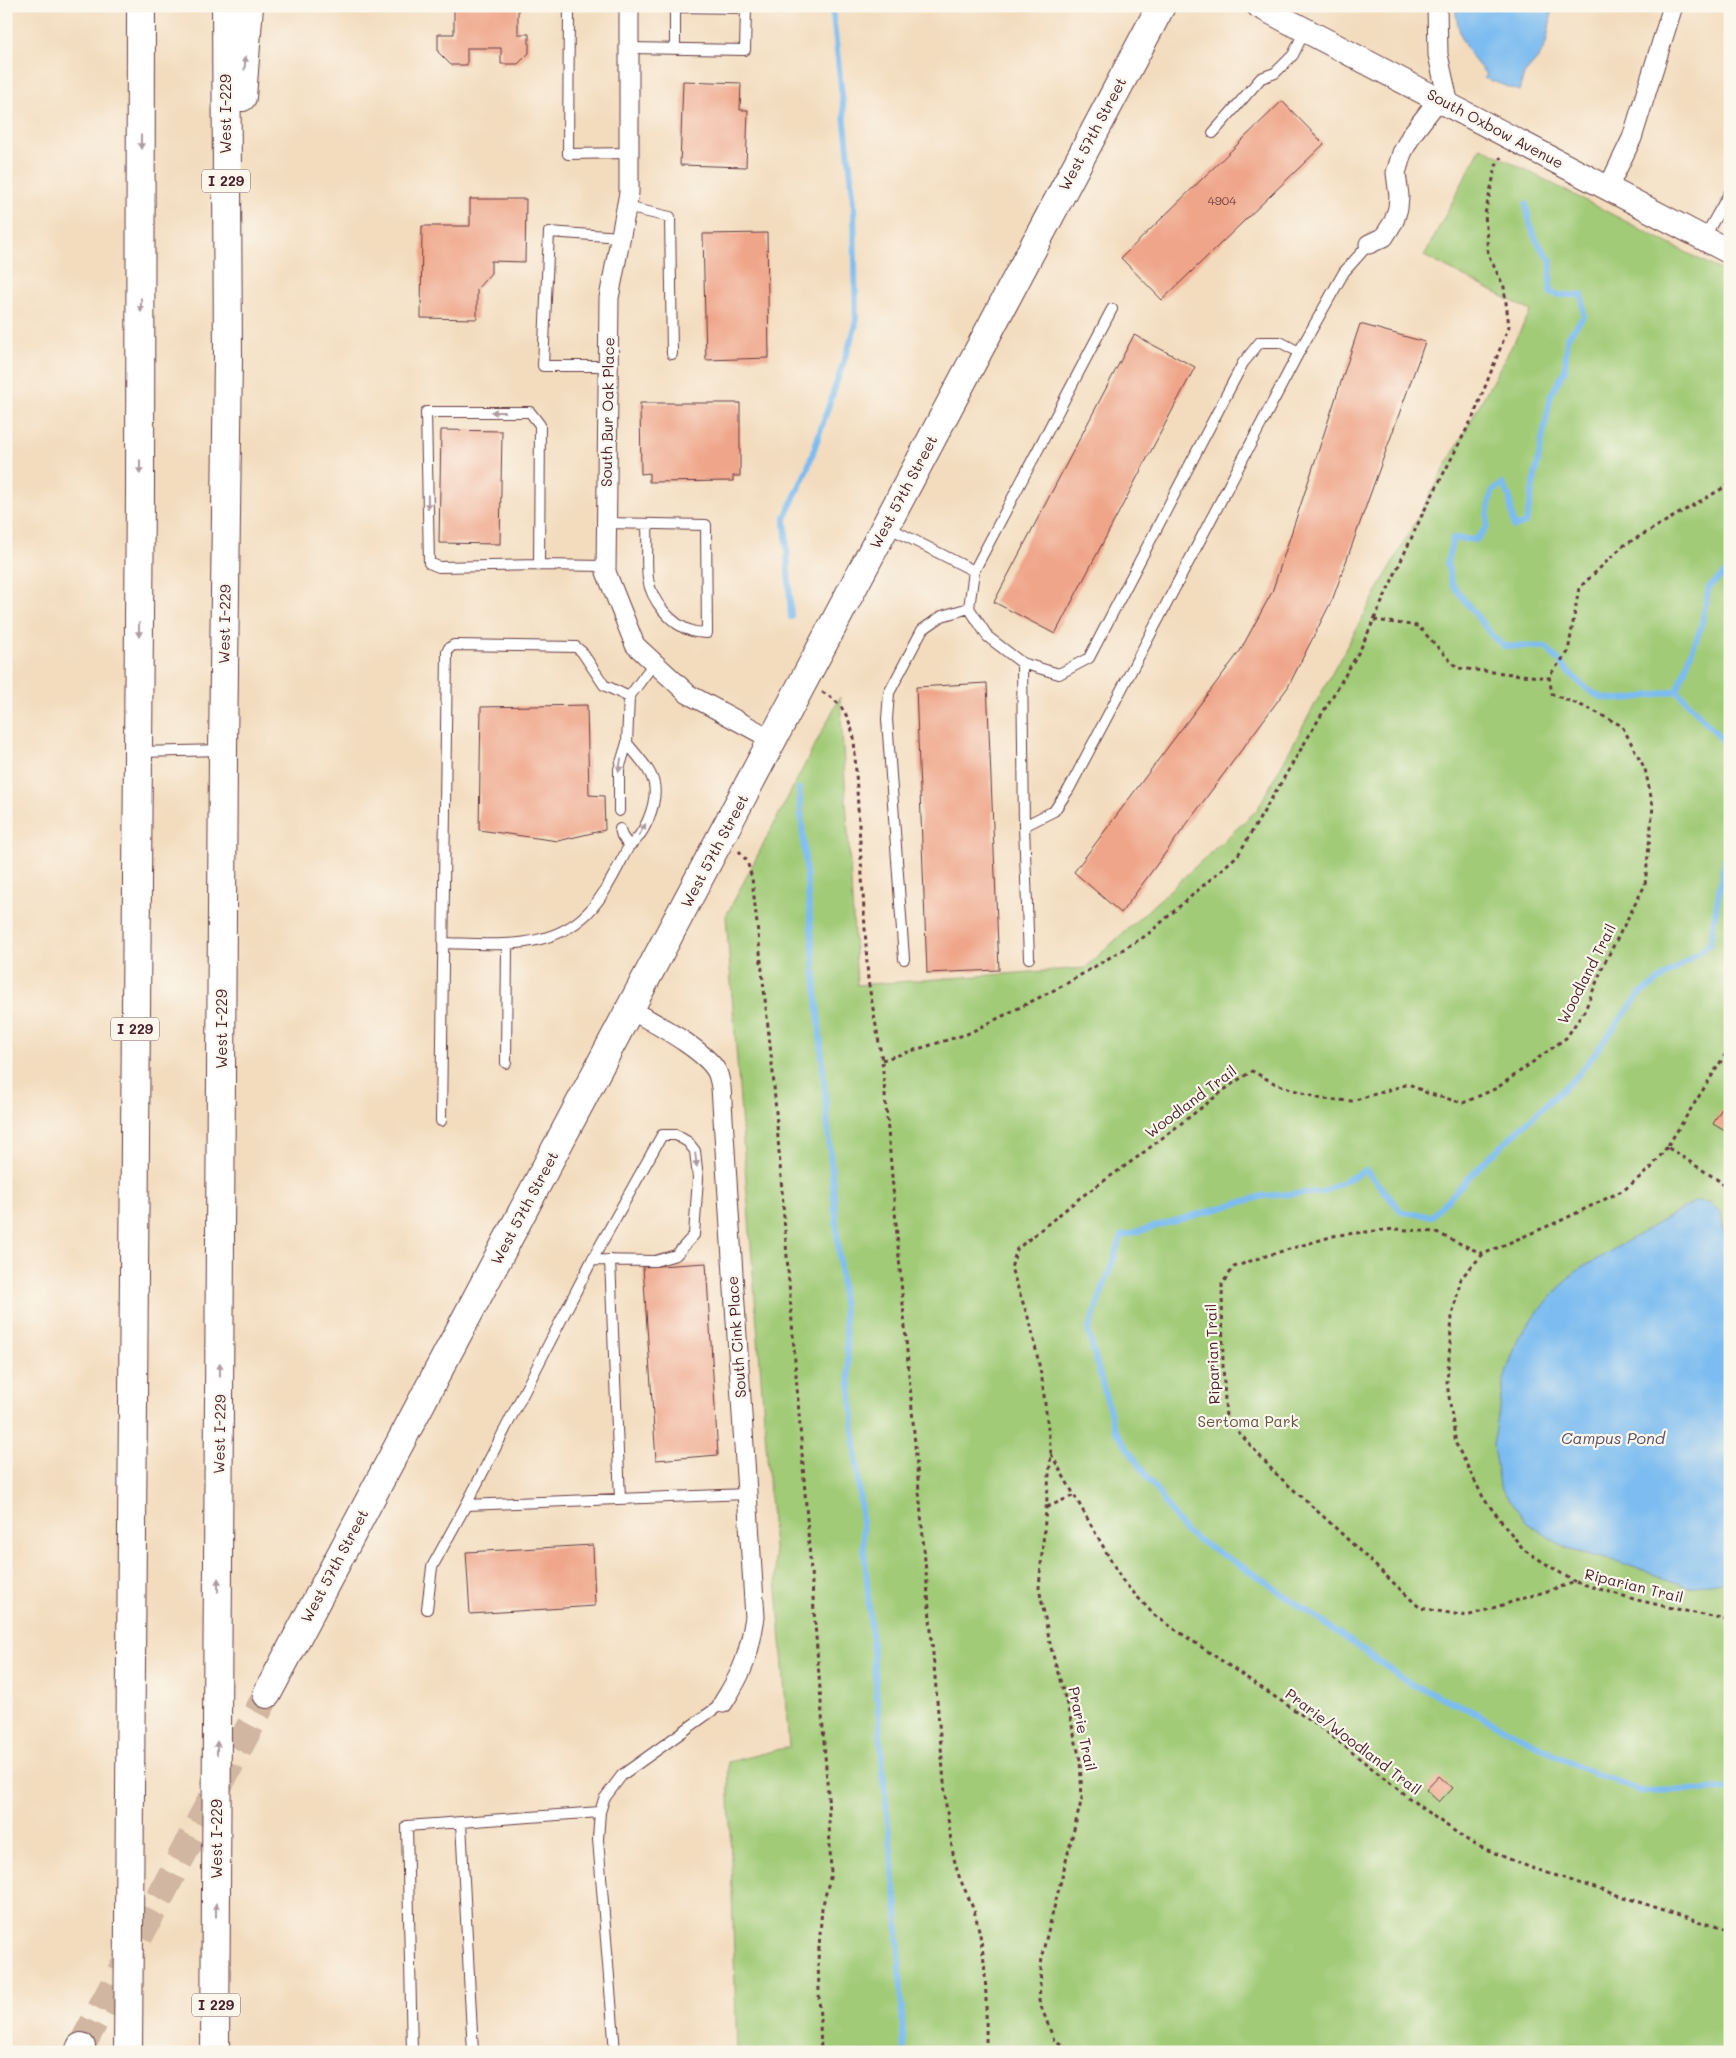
<svg xmlns="http://www.w3.org/2000/svg" width="1736" height="2058" font-family="Mali,sans-serif">
<style>
.green{fill:#a1cb77;stroke:#767551}
.water{fill:#7cbcf0;stroke:#636e8e}
.lines{fill:none;stroke-linecap:round;stroke-linejoin:round}
.stream{stroke:#7cbcf0;stroke-width:6}
.building{fill:#efa589}
.secondary-tunnel{stroke:#d1b6a1;stroke-width:28;stroke-dasharray:28 14;stroke-linecap:butt}
.service-casing{stroke:#633b41;stroke-width:12}
.minor-casing{stroke:#633b41;stroke-width:21}
.tertiary-casing{stroke:#633b41;stroke-width:26}
.secondary-casing{stroke:#633b41;stroke-width:30}
.motorway-casing{stroke:#633b41;stroke-width:30}
.path{stroke:#633b41;stroke-width:3;stroke-dasharray:4 4;stroke-linecap:butt}
.service{stroke:#fff;stroke-width:10}
.minor{stroke:#fff;stroke-width:19}
.tertiary{stroke:#fff;stroke-width:24}
.secondary{stroke:#fff;stroke-width:28}
.motorway{stroke:#fff;stroke-width:28}
.oneway{fill:#ae9aa0}
.labels{text-anchor:middle;stroke-width:4.5;stroke-linejoin:round;paint-order:stroke}
.number-label{font-size:12px;fill:#734042}
.shield{fill:#fbf7ec;stroke:#7f6065;stroke-width:1}
.shield-label{font-size:14px;font-weight:bold;fill:#4a1f2b}
.street-label{font-size:15px;fill:#4a1f2b;stroke:#fbf7ec}
.park-label{font-size:15px;fill:#645342;stroke:#fbf7ec}
.water-label{font-size:16px;font-style:italic;fill:#594e66;stroke:#fbf7ec}
</style>
<rect width="100%" height="100%" fill="#fbf7ec"/>
<filter id="ink" filterUnits="userSpaceOnUse"><feTurbulence type="fractalNoise" baseFrequency=".02" numOctaves="2"/><feDisplacementMap in="SourceGraphic" scale="10" xChannelSelector="R" yChannelSelector="G"/><feConvolveMatrix kernelMatrix="1 2 1 2 8 2 1 2 1" color-interpolation-filters="sRGB"/></filter>
<filter id="wash" filterUnits="userSpaceOnUse"><feTurbulence type="fractalNoise" baseFrequency=".0096" numOctaves="4" result="noise"/><feDisplacementMap in="SourceGraphic" scale="20" xChannelSelector="R" yChannelSelector="G"/><feGaussianBlur stdDeviation="1.12" result="paint"/><feColorMatrix in="noise" values="0 0 0 0 0 0 0 0 0 0 0 0 0 0 0 0 0 1.4 0 .05"/><feComposite in="paint" operator="in"/></filter>
<g filter="url(#wash)">
<rect width="100%" height="100%" fill="#f3dcbe"/>
<!-- green -->
<path class="green" d="M1481,147L1730,275V2052H737L728,1762L789,1747L726,916L840,697L857,985L1085,968L1257,810L1531,311L1424,256Z"/>
<!-- water -->
<path class="water" d="M1455,6H1553L1546,44L1539,57L1524,74L1519,91L1484,78L1487,75C1465,51 1459,39 1455,6Z
M1696,1201L1709,1202L1721,1213L1729,1261L1730,1581L1689,1587L1619,1562L1567,1549L1526,1522L1499,1485L1493,1445L1504,1380L1518,1338L1540,1309L1573,1273Z"/>
<g class="lines">
<!-- stream -->
<path class="stream" d="M1526,204C1530,229 1534,241 1551,260L1550,293L1560,295H1582L1584,316L1567,338L1565,370L1551,395L1526,523L1514,527L1509,495L1502,484L1492,492L1488,509L1487,527L1476,540L1453,538L1447,563L1452,584L1493,637L1504,646L1546,647C1558,660 1586,694 1604,698C1627,702 1654,694 1677,691
M1730,569L1709,587L1701,627L1677,691L1730,748
M791,617L785,517L807,470L856,325L854,203L832,6
M799,789L886,1803L897,1907L904,2052
M1730,829L1710,944L1640,994L1578,1075L1486,1160L1432,1216L1402,1212L1366,1170L1323,1192L1263,1196L1122,1236L1088,1331L1115,1430L1185,1532L1256,1575L1411,1684L1460,1705L1577,1766L1640,1791L1730,1789"/>
</g>
<g id="blocks">
<!-- building -->
<path class="building" d="M454,6H518V34H529V53L518,64H501V48H467V65H451L438,52V34H454Z
M683,81L741,83L740,110H748L746,167L680,165Z
M1282,101L1324,144L1162,300L1121,258Z
M470,199H526L525,262L491,261V273L477,289V319L421,318L422,226H470Z
M767,233L769,358L706,360L703,234Z
M1360,324L1425,342L1333,598L1288,687L1121,913L1074,872L1240,651L1272,592Z
M1134,335L1195,367L1055,634L994,602Z
M640,403H740V476H733V481L649,482V473L641,474Z
M441,430L502,431L500,544L439,543Z
M987,683L999,970L927,973L916,687Z
M587,705L589,795L604,796L605,830L558,841L479,830L481,707Z
M1722,1108L1730,1113V1134L1713,1124Z
M706,1263L718,1455L656,1460L643,1267Z
M593,1545L595,1606L470,1614L466,1552Z
M1439,1776L1452,1788L1439,1802L1426,1790Z"/>
</g>
</g>
<g filter="url(#ink)">
<use href="#blocks" fill-opacity="0" stroke="#633b41" stroke-width="1"/>
<g class="lines">
<!-- secondary-tunnel -->
<path class="secondary-tunnel" d="M81,2047L267,1694"/>
<defs>
<path id="service" d="M569,6L568,154L629,153
M629,48L745,50L746,8L675,7V49
M1213,133L1261,78L1275,73L1293,55L1305,30
M626,207L670,217L672,354
M1704,238L1730,192
M1112,309L974,571L969,608L988,637L1022,663L1059,674L1089,658L1243,363L1260,342H1280L1299,352
M608,366H543L549,232L621,237
M606,523L706,525L707,633C702,632 696,633 692,631C671,625 651,600 648,579C646,561 648,542 647,524
M886,526L974,571
M539,565L439,567L429,563L426,412H530L540,425L539,565L606,566
M1022,663L1024,826L1029,958
M627,743L629,697
M139,752L222,750
M619,811V769L627,743C650,772 664,781 648,820C644,829 637,841 629,846L622,836L620,829
M1024,826L1054,811L1069,789L1299,352L1344,272L1369,244
M443,943C488,944 543,951 581,919C603,901 616,870 629,846
M904,959L887,719L889,693L922,630L942,616L969,608
M506,1063L507,944
M441,1121L447,652L449,648L454,645L576,647L582,652L604,685L629,697L654,663
M592,1260L655,1261L676,1255L694,1235L698,1178L695,1151L688,1142L676,1135H662L592,1260L466,1505L747,1494
M610,1260L620,1499
M427,1609L432,1567L466,1505
M461,1823L473,2052
M412,2052L407,1826L600,1812
M615,2052L598,1839L600,1812L604,1799L622,1775L723,1703"/>
<path id="minor" d="M629,6V193L609,298L606,572L635,645L688,694L773,740
M1437,6L1438,55L1449,105
M1608,188L1632,138L1673,6
M1369,244L1384,237L1394,221L1398,208L1399,196L1396,173L1402,153L1412,134L1439,99
M630,1009C652,1022 706,1050 717,1072C719,1076 720,1082 721,1087L755,1617C749,1655 744,1670 723,1703"/>
<path id="tertiary" d="M1259,6L1730,252"/>
<path id="secondary" d="M267,1694L1161,6
M79,2052L81,2047"/>
<path id="motorway" d="M242,97L249,6
M128,2052L140,491L141,6
M215,2052L223,750L228,356L226,6"/>
</defs>
<!-- service casing -->
<use href="#service" class="service-casing"/>
<!-- minor casing -->
<use href="#minor" class="minor-casing"/>
<!-- tertiary casing -->
<use href="#tertiary" class="tertiary-casing"/>
<!-- secondary casing -->
<use href="#secondary" class="secondary-casing"/>
<!-- motorway casing -->
<use href="#motorway" class="motorway-casing"/>
<!-- path -->
<path class="path" d="M1374,620L1418,626L1457,668L1549,678
M822,692C842,702 849,717 854,738L868,980L882,1060L946,1805C950,1828 951,1854 959,1876C965,1892 974,1906 977,1922C988,1964 986,2009 986,2052
M739,851L747,861L752,878L773,1073L828,1794L831,1874L822,1908L818,1960L821,2052
M1730,1047L1667,1147L1721,1182L1730,1195
M882,1060L967,1034L1064,985L1147,935L1238,855L1360,650L1422,515L1474,415L1509,326L1504,287L1488,254L1485,214L1496,166L1501,157
M1667,1147L1651,1168L1624,1190L1562,1220L1483,1254L1435,1232L1395,1229L1337,1235L1262,1257L1234,1267L1222,1284L1223,1366L1226,1418L1275,1473L1325,1518L1420,1608L1467,1616L1576,1582L1637,1600L1730,1621
M1483,1254L1461,1278L1452,1317L1447,1383L1456,1444L1484,1499L1524,1550L1575,1582
M1051,1454L1122,1580L1154,1615L1324,1730L1423,1809L1473,1844L1529,1867L1730,1931
M1047,1507L1075,1495
M1075,2052L1054,2040L1039,2001L1042,1955L1082,1798L1080,1760L1069,1712L1051,1648L1039,1588L1051,1453L1042,1379L1031,1326L1011,1268L1017,1249L1081,1197L1135,1159L1232,1084L1252,1071L1276,1084L1321,1099L1352,1101L1409,1084L1427,1093L1463,1103L1497,1088L1566,1038L1585,1010L1604,964L1645,885L1653,806L1645,769L1637,754L1622,726L1590,709L1552,694L1549,676L1568,652L1579,588L1623,546L1730,484"/>
<!-- service -->
<use href="#service" class="service"/>
<!-- minor -->
<use href="#minor" class="minor"/>
<!-- tertiary -->
<use href="#tertiary" class="tertiary"/>
<!-- secondary -->
<use href="#secondary" class="secondary"/>
<!-- motorway -->
<use href="#motorway" class="motorway"/>
</g>
<!-- one-way arrows -->
<defs><path id="oneway-solid" d="M-6-.8H1V-3.2L6.5 0L1 3.2V.8H-6Z" transform="scale(1.25)"/></defs>
<g class="oneway">
<use href="#oneway-solid" transform="translate(245 63) rotate(-86)"/>
<use href="#oneway-solid" transform="translate(141 142) rotate(90)"/>
<use href="#oneway-solid" transform="translate(141 305) rotate(90)"/>
<use href="#oneway-solid" transform="translate(498 412) rotate(180)"/>
<use href="#oneway-solid" transform="translate(140 467) rotate(90)"/>
<use href="#oneway-solid" transform="translate(428 502) rotate(89)"/>
<use href="#oneway-solid" transform="translate(139 630) rotate(90)"/>
<use href="#oneway-solid" transform="translate(620 765) rotate(99)"/>
<use href="#oneway-solid" transform="translate(642 830) rotate(-58)"/>
<use href="#oneway-solid" transform="translate(696 1160) rotate(83)"/>
<use href="#oneway-solid" transform="translate(220 1370) rotate(-89)"/>
<use href="#oneway-solid" transform="translate(218 1585) rotate(-89)"/>
<use href="#oneway-solid" transform="translate(217 1748) rotate(-90)"/>
<use href="#oneway-solid" transform="translate(216 1910) rotate(-90)"/>
</g>
</g>
<g class="labels">
<!-- number labels -->
<g class="number-label">
<text x="1222" y="205">4904</text>
</g>
<!-- shield labels -->
<g class="shield">
<rect x="202" y="169.5" width="48" height="23" rx="4"/>
<rect x="111" y="1017.5" width="48" height="23" rx="4"/>
<rect x="192" y="1993.5" width="48" height="23" rx="4"/>
</g>
<g class="shield-label">
<text x="226" y="186">I 229</text>
<text x="135" y="1034">I 229</text>
<text x="216" y="2010">I 229</text>
</g>
<!-- street labels -->
<g class="street-label">
<text transform="translate(226 114) rotate(-90)" y="5">West I-229</text>
<text transform="translate(1495 129) rotate(28)" y="5">South Oxbow Avenue</text>
<text transform="translate(1093 134) rotate(-62)" y="5">West 57th Street</text>
<text transform="translate(608 412) rotate(-89)" y="5">South Bur Oak Place</text>
<text transform="translate(904 492) rotate(-62)" y="5">West 57th Street</text>
<text transform="translate(225 624) rotate(-89)" y="5">West I-229</text>
<text transform="translate(715 851) rotate(-62)" y="5">West 57th Street</text>
<text transform="translate(1587 974) rotate(-63)" y="5">Woodland Trail</text>
<text transform="translate(222 1029) rotate(-90)" y="5">West I-229</text>
<text transform="translate(1191 1102) rotate(-37)" y="5">Woodland Trail</text>
<text transform="translate(525 1208) rotate(-62)" y="5">West 57th Street</text>
<text transform="translate(737 1337) rotate(-94)" y="5">South Cink Place</text>
<text transform="translate(1213 1354) rotate(-92)" y="5">Riparian Trail</text>
<text transform="translate(220 1434) rotate(-89)" y="5">West I-229</text>
<text transform="translate(335 1566) rotate(-62)" y="5">West 57th Street</text>
<text transform="translate(1634 1586) rotate(14)" y="5">Riparian Trail</text>
<text transform="translate(1082 1729) rotate(78)" y="5">Prarie Trail</text>
<text transform="translate(1353 1742) rotate(37)" y="5">Prarie/Woodland Trail</text>
<text transform="translate(217 1839) rotate(-90)" y="5">West I-229</text>
</g>
<!-- park labels -->
<g class="park-label">
<text x="1248" y="1427">Sertoma Park</text>
</g>
<!-- water labels -->
<g class="water-label">
<text x="1613" y="1444">Campus Pond</text>
</g>
</g>
<!-- margin -->
<rect width="1736" height="2058" fill="none" stroke="#fbf7ec" stroke-width="25"/>
</svg>
